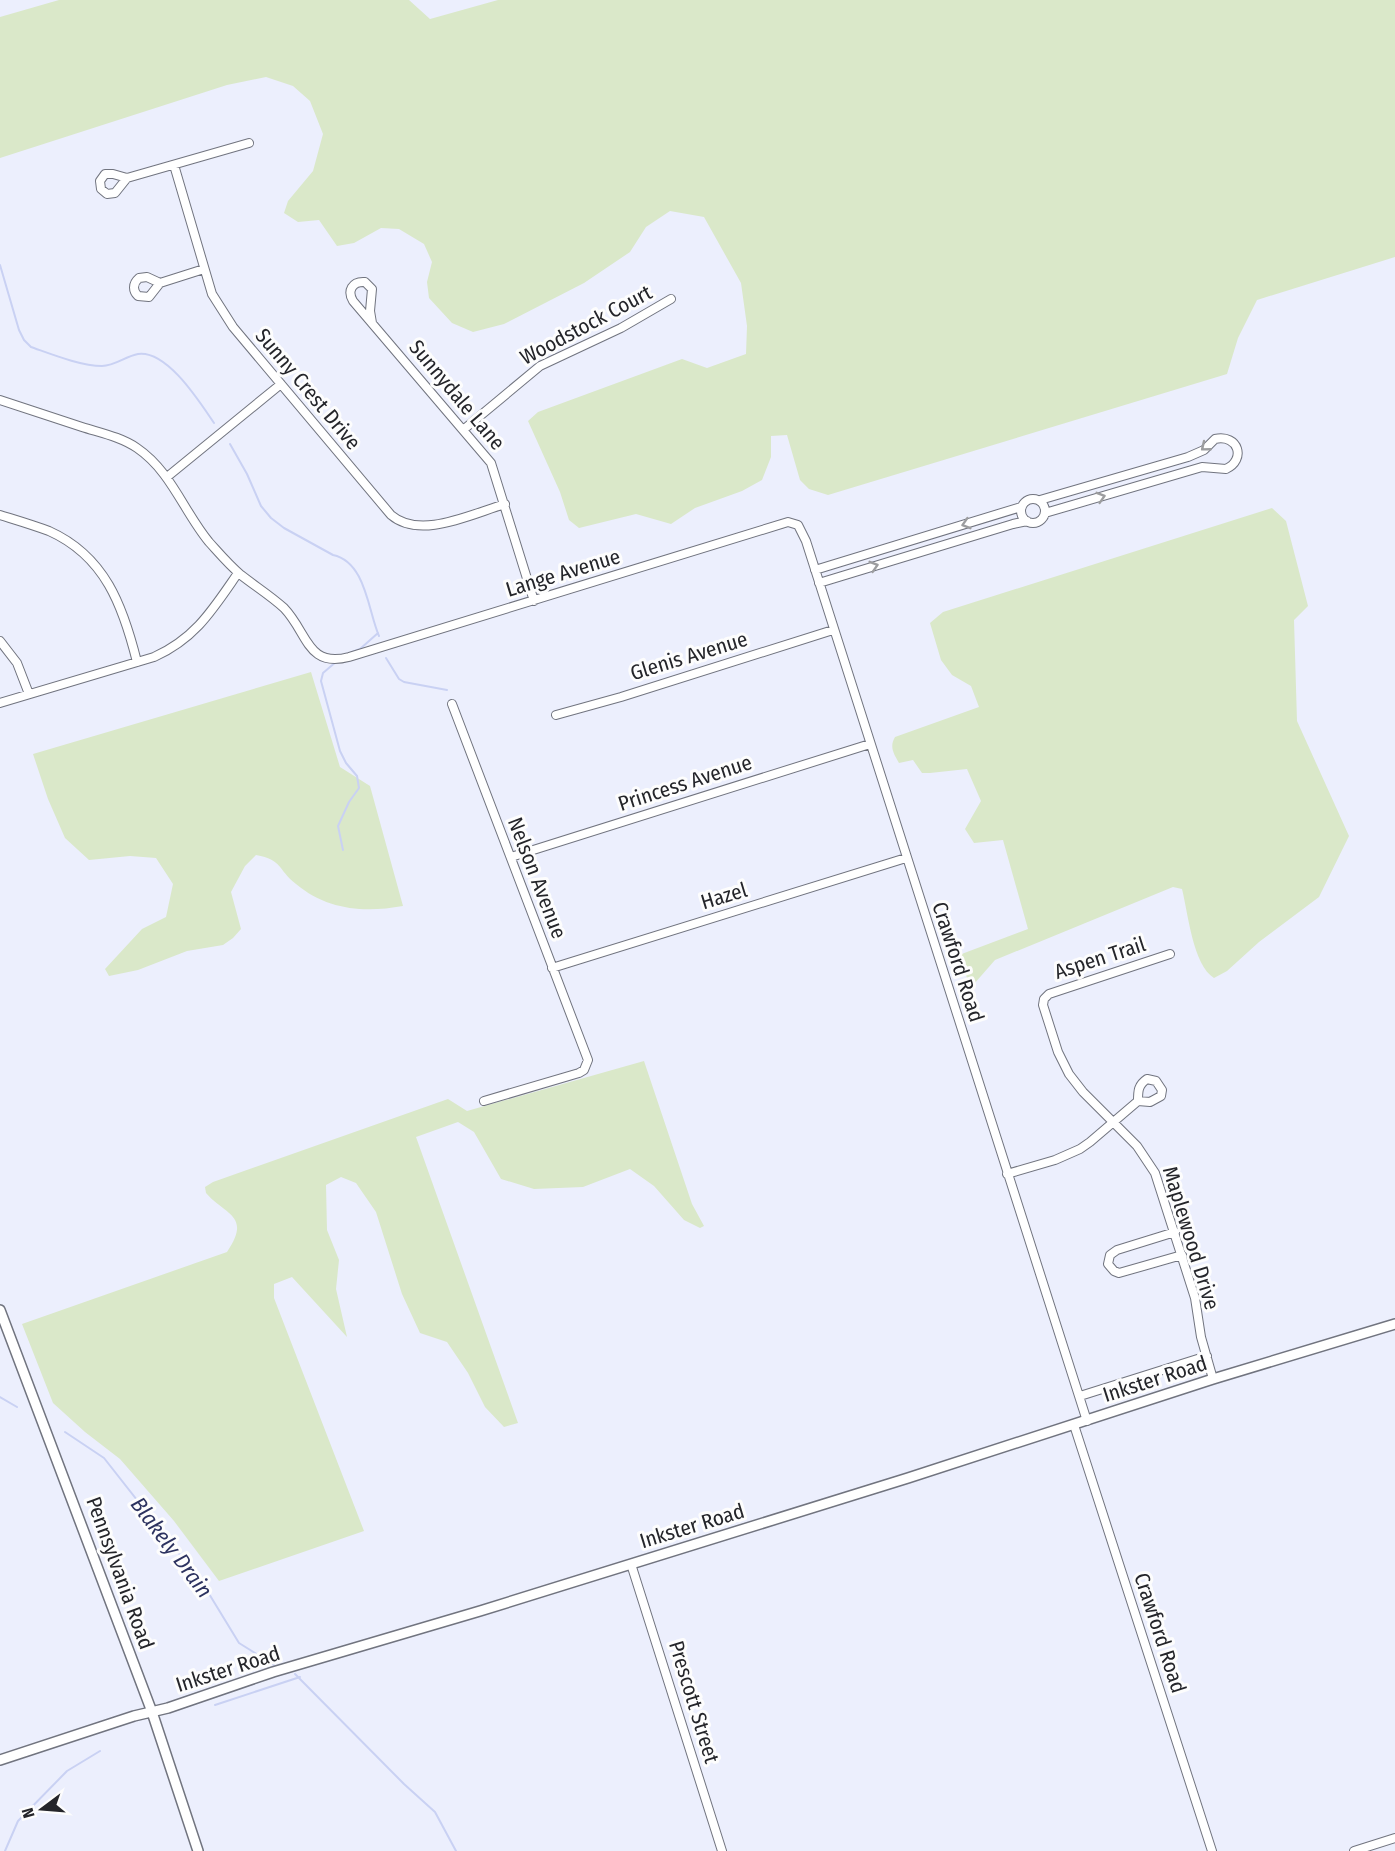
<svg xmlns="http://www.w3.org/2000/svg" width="1395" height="1851" font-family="'Fira Sans Condensed',sans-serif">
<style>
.green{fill:#dae8c9}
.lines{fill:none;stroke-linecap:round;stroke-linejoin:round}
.stream{stroke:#c9d1f3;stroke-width:2}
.minor-casing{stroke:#71747f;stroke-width:10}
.tertiary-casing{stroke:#71747f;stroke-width:12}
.minor{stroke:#fff;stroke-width:8}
.tertiary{stroke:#fff;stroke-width:9}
.oneway{stroke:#9c9d9f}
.labels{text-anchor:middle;stroke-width:6;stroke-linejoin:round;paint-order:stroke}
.street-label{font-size:21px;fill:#24252a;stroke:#fdfdfd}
.water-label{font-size:22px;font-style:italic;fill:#2d3360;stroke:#fdfdfd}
</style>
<rect width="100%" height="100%" fill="#eceffd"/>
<!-- green -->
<path class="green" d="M59,0H409L430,19L498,0H1395V257L1257,300L1238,338L1227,374L828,495L809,489L800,480L787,435L771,436V457L762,480L742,491L695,508L671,524L636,514L579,528L569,520L560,492L528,421L538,412L682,359L707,368L746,354L747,326L741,283L704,217L670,211L646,227L630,252L584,283L504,324L473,332L452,323L429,298L427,282L432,262L424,244L399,229L381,228L354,243L337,246L319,220L298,222L284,213L288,201L313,171L323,134L310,101L293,86L266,77L227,85L0,158V17Z
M1272,508L1286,521L1308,606L1294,620L1297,721L1349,836L1319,897L1259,942L1227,971L1214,978C1193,965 1188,913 1182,889L1173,887L995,960L974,984L967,978L959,955L1028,929L1003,840L974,843L965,829L981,801L967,769L930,773H922L913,760L899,763C894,754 889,747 895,737L979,707L971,686L952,675L941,660L930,623L943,612Z
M311,672L340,767L370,786L403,906C364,913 327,910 296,884C277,869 283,860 256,855L245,866L231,892L241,929L233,938L223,945L187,951L138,970L109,976L105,969L142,929L166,917L173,884L156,858L130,856L89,860L65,838L48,799L33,754Z
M644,1061L692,1204L704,1226L700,1228L684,1220L654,1186L630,1169L583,1187L534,1189L501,1179L474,1132L458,1122L416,1137L518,1423L504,1427L485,1407L468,1373L447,1342L420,1333L402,1294L376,1212L356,1183L341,1177L326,1185L327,1230L339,1260L336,1289L347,1337L292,1277L274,1284V1298L364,1531L219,1581L174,1521L120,1459L85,1432L53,1403L22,1324L227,1252C252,1215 225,1215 206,1193L205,1187L213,1182L448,1099L467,1111Z"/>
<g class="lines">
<!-- stream -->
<path class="stream" d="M0,265L19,330L24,340L31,347C51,354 81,366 102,366C115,366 126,356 138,354C167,350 199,401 214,423
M230,444L247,474L261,506L271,518L284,528L333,555C366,562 368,611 379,636
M352,652L360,649L378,633
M386,658L399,679L404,682L447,690
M337,661L323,673L321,681L340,751L346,763L357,776L359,788L349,802L338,826L343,850
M0,1397L17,1407
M65,1432L104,1458L203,1584L239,1643L274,1665
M295,1674L404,1784L435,1812L456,1851
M215,1705L300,1677
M5,1851L18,1821L67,1771L100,1751"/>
<defs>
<path id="minor" d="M174,165L212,294L233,327L391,515C420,540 471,514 505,504
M127,178L115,193L107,194L101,189L100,181L105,174H113L127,178L249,143
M160,283L149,297L138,296C133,291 132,284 139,278L147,277L160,283L204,269
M372,323L370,311L372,289L365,282C352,281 347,291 353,301L491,463L534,601
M0,400C27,409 55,418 82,427C101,433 121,437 137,448C171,471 184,512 209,542C219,553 229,565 241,575C255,586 271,596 284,608C308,633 307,668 349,657L788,522L798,525L806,541L1087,1421
M463,430L540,366L621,328L671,299
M167,477L281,384
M1021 511a12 12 0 1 1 24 0a12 12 0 1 1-24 0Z
M1040,500L1188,457L1204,450L1215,439C1239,434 1246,460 1226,469L1202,467L1045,513
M0,515C16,520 33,525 49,531C105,556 123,606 137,662
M815,570L1021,507
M819,583L1013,524L1027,521
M0,641L17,663L29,694
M0,703L154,657C196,638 213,609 238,573
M452,704L588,1060L584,1070L579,1073L484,1101
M556,715L621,697L833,630
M511,857L870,744
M1170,954L1049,994L1044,999L1043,1005L1058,1052L1069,1074L1083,1092L1137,1146L1155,1173L1195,1298L1201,1337L1213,1379
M552,968L906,858
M1007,1174L1055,1160L1080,1149L1090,1142L1138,1101C1138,1091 1138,1085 1147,1079L1156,1081L1162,1090L1161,1096L1150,1102L1138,1101
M1175,1232L1117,1250L1110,1255L1108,1264L1114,1271L1119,1273L1182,1255
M1080,1396L1207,1356
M1074,1425L1212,1851
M631,1564L722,1851
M1354,1851L1395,1838"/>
<path id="tertiary" d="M0,1310L152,1712L198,1851
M0,1760L134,1716L168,1708L273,1672L480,1611L908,1478L1213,1379L1395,1324"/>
</defs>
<!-- minor casing -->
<use href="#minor" class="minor-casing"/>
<!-- tertiary casing -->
<use href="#tertiary" class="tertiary-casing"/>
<!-- minor -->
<use href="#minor" class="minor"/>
<!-- tertiary -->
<use href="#tertiary" class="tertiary"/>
</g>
<!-- one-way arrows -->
<defs><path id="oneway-chevron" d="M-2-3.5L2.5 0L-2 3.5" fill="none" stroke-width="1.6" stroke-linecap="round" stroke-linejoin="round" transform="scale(1.5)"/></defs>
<g class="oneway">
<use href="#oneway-chevron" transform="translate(1205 447) rotate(141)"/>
<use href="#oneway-chevron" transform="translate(1101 497) rotate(-17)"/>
<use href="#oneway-chevron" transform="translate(966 524) rotate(163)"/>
<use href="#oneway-chevron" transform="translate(874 566) rotate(-17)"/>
</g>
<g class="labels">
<!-- street labels -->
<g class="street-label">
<text transform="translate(586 325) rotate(-28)" y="7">Woodstock Court</text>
<text transform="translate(308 389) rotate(50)" y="7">Sunny Crest Drive</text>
<text transform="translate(457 395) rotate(50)" y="7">Sunnydale Lane</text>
<text transform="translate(563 573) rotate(-17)" y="7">Lange Avenue</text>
<text transform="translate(689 656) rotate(-17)" y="7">Glenis Avenue</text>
<text transform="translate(685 783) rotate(-18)" y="7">Princess Avenue</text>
<text transform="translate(537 878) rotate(69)" y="7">Nelson Avenue</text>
<text transform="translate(724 896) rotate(-17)" y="7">Hazel</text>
<text transform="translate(1100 958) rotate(-18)" y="7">Aspen Trail</text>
<text transform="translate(958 962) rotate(72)" y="7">Crawford Road</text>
<text transform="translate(1191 1238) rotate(73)" y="7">Maplewood Drive</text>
<text transform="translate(1155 1379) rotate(-18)" y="7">Inkster Road</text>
<text transform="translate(692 1526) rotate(-17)" y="7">Inkster Road</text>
<text transform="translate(120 1573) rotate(70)" y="7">Pennsylvania Road</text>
<text transform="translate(1160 1633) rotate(72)" y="7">Crawford Road</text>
<text transform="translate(228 1669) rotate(-18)" y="7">Inkster Road</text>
<text transform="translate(694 1702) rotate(73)" y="7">Prescott Street</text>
</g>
<!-- water labels -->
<g class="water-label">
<text transform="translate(172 1547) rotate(53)" y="8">Blakely Drain</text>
</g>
</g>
<!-- north arrow -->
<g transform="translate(42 1809) rotate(254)" stroke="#fdfdfd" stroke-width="4.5" paint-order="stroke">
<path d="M0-4.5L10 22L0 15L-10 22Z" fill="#24252a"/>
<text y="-9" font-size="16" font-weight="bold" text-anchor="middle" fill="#24252a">N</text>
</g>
</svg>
